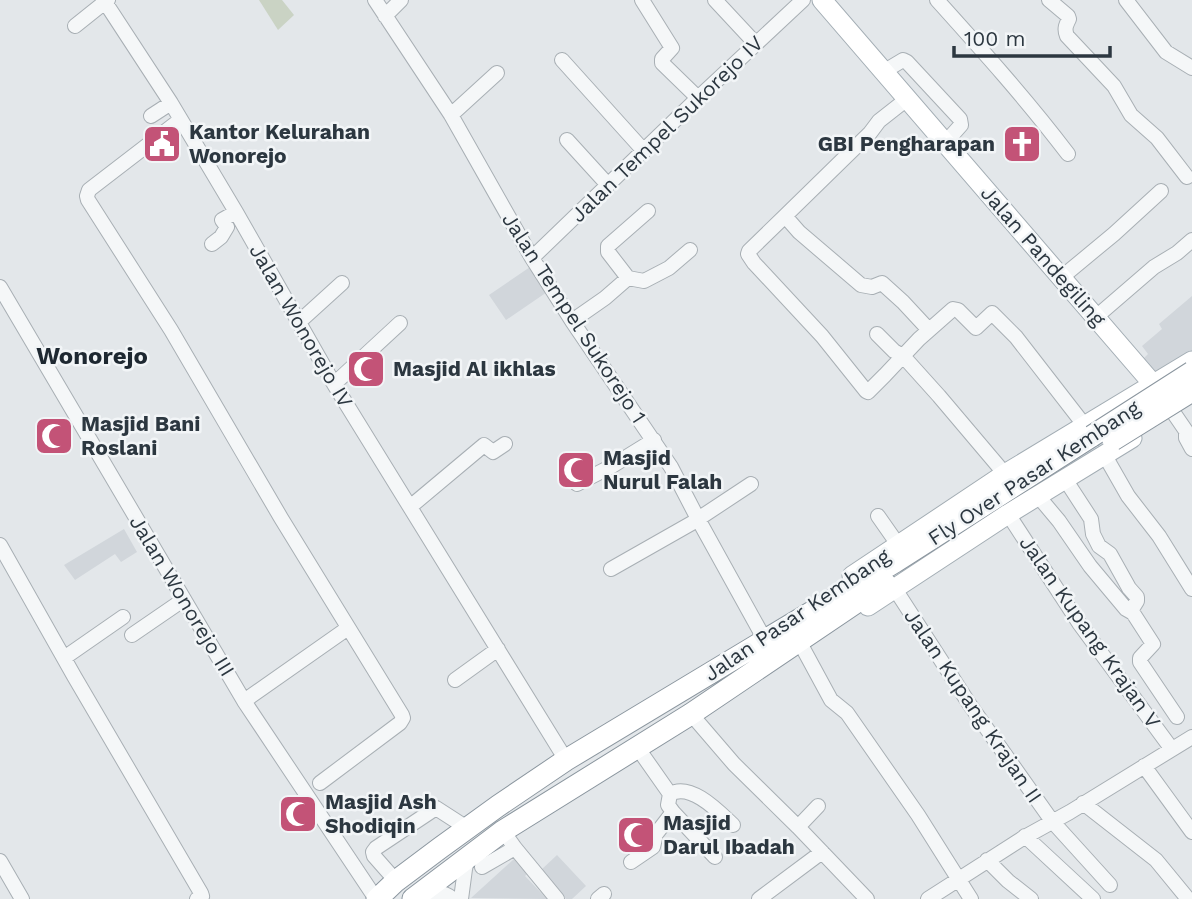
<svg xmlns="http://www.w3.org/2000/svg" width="1192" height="899" font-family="'Work Sans',sans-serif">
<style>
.built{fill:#d1d6db}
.green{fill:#cad3c4}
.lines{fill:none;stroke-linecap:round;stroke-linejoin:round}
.minor-casing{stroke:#a8afb4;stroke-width:16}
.major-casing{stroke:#a3adb4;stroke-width:21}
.highway-casing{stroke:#8b969f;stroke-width:23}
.minor{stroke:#f5f7f8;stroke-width:14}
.major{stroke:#fff;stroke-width:19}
.highway{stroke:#fff;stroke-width:21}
.highway-bridge-casing{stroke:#8b969f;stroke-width:23;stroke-linecap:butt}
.highway-bridge{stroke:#fff;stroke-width:21}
.labels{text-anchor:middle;stroke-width:5;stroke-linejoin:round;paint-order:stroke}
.street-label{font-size:21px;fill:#2c3740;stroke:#f2f5f7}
.poi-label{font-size:21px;font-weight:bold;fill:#2c3740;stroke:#f2f5f7;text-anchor:start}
.quarter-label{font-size:24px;font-weight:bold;fill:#1e2831;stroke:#f2f5f7}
</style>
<rect width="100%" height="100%" fill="#e3e7ea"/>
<!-- built -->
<path class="built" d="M533,265L550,290L506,320L489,295Z
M1192,296V358L1165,373L1153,371L1139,363L1148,354L1142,346L1162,329L1159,324Z
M124,529L137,552L121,562L115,554L75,580L64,565Z
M525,849L538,864L525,876L547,899L471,898Z
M557,855L586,886L572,899H566L540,871Z"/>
<!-- green -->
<path class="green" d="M259,0H282L294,15L278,30Z"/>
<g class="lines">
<defs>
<path id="minor" d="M108,0L105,2L171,103L236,212L334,384L566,760
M375,0L451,115L532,258L572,321L671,467L698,519L765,640
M642,0L672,48L662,59V63L698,98
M715,0L756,44
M937,0C982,50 1027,100 1068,154
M1049,0L1068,16L1069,19C1066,25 1064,29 1067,36L1114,86L1131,115L1157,138L1187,177
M1126,0L1166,52L1192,68
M385,16L401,0
M75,26L105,2
M562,60L644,151
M883,72L903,60L907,62L960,119L961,125L945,143
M907,99L879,121L870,133L785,216L799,232L861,285L872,287L882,283L903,302L929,330
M451,115L497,73
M151,116L171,103
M180,120L89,190L87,196L88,200L171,330L281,518L402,715L403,718L400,723L320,783
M567,140L608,185
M785,216L749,251L748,254L754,263L822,336L866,391L868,392L885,375L919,339L953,309L958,310L976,328L992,313L1016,337L1085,426
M212,244L221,237L227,227L222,220L236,212
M532,258L698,98L803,0
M1062,277L1114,234L1161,191
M628,278L608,252V246L648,211
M0,287L244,701L376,899
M1096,317L1154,267L1177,253L1192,240
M572,321L605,298L628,278L644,281L669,268L690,250
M299,322L342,283
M877,334L894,351L903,356L939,396L1005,474
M334,384L400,323
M1173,412L1186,431V438L1192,449
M1104,454L1128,496L1159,536L1192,589
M1065,479L1091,519L1093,534L1099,546L1110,554L1129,588L1137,597V601L1132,609L1133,613L1153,644L1140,658V662L1177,717
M577,484L612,466L654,440
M1038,496L1059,521L1090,566L1126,609L1133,613
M410,507L484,445L493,452L505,444
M1008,514L1079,623L1171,748
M878,516L899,546
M0,545L74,676L201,893L202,896L197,899
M611,569L692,523L751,484
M895,589L970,705L1052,821L1110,885
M132,635L183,600
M799,641L831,700L847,713L918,815L971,899
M64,658L123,617
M455,680L498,649
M244,701L348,628
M691,714L734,764L798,827L867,899
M637,747L670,794L668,805L673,812L715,857
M1144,766L1192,832
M670,794C691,782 719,812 733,825
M1083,803L1156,860L1188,899
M798,827L818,806
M503,831L515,848L557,899
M1025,836L1093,899
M987,860L1008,881L1031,899
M0,861L22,899
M631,862L653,847L656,834L673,812
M482,867L515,848
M396,881L374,856L373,852L376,848L436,808L467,828
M425,899C435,890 443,891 453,899
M461,899L465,869L468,857
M598,899L604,894
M759,899L822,852
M928,899L1023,838L1070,812L1192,737"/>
<path id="major" d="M822,0L1153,384L1166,397L1170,400
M852,576L1005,474L1192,361
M868,606L1008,514L1132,438"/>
<path id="highway" d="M377,899L396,881L440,848L498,806L566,760L895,562L1092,436
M413,899L503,831L691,714L885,583"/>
</defs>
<!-- minor casing -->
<use href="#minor" class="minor-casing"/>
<!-- major casing -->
<use href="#major" class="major-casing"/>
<!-- highway casing -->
<use href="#highway" class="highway-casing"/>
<!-- minor -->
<use href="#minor" class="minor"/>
<!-- major -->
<use href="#major" class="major"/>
<!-- highway -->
<use href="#highway" class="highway"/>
<defs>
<path id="highway-bridge" d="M1092,436L1192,372
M1113,440L1192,391"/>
</defs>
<!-- highway-bridge casing -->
<use href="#highway-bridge" class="highway-bridge-casing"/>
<!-- highway-bridge -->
<use href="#highway-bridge" class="highway-bridge"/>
</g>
<!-- icons -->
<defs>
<symbol id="civic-square" viewBox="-11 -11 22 22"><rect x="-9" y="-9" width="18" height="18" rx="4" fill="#c35377" stroke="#f2f5f7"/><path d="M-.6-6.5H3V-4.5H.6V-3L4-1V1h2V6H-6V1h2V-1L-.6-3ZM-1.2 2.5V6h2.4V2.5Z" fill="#fff"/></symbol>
<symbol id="church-square" viewBox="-11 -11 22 22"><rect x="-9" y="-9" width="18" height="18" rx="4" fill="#c35377" stroke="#f2f5f7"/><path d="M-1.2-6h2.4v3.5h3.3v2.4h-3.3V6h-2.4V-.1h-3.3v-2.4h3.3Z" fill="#fff"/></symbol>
<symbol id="mosque-square" viewBox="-11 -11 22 22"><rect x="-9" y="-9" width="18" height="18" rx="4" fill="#c35377" stroke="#f2f5f7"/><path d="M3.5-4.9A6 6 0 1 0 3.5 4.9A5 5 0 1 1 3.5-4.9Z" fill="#fff"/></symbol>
</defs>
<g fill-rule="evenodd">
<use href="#civic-square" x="140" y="122" width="44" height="44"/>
<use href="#church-square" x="1000" y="122" width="44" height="44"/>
<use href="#mosque-square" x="344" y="347" width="44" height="44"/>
<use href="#mosque-square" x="32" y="414" width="44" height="44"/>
<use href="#mosque-square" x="554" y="448" width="44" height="44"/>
<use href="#mosque-square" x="276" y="792" width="44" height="44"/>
<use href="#mosque-square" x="614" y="813" width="44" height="44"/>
</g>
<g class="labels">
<!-- street labels -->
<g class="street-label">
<text transform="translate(667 129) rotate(-44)" y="7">Jalan Tempel Sukorejo IV</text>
<text transform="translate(1043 256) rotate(49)" y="7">Jalan Pandegiling</text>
<text transform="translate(574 318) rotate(57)" y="7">Jalan Tempel Sukorejo 1</text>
<text transform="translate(301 326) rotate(60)" y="7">Jalan Wonorejo IV</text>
<text transform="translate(1034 473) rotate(-33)" y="7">Fly Over Pasar Kembang</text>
<text transform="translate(182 596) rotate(59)" y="7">Jalan Wonorejo III</text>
<text transform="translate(797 615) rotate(-34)" y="7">Jalan Pasar Kembang</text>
<text transform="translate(1090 632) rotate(55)" y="7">Jalan Kupang Krajan V</text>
<text transform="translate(973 706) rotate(56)" y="7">Jalan Kupang Krajan II</text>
</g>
<!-- poi labels -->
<g class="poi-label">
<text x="189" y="139">Kantor Kelurahan<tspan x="189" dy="24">Wonorejo</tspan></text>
<text x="995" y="151" text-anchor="end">GBI Pengharapan</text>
<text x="393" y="376">Masjid Al ikhlas</text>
<text x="81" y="431">Masjid Bani<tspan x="81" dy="24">Roslani</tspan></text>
<text x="603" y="465">Masjid<tspan x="603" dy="24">Nurul Falah</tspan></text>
<text x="325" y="809">Masjid Ash<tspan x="325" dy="24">Shodiqin</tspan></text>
<text x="663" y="830">Masjid<tspan x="663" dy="24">Darul Ibadah</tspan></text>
</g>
<!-- quarter labels -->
<g class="quarter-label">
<text x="92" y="364">Wonorejo</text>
</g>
</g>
<!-- scale -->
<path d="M954 46v10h156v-10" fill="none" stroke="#2c3740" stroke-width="3.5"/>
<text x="964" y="46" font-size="21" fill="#2c3740" stroke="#f2f5f7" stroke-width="5" paint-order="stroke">100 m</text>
</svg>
